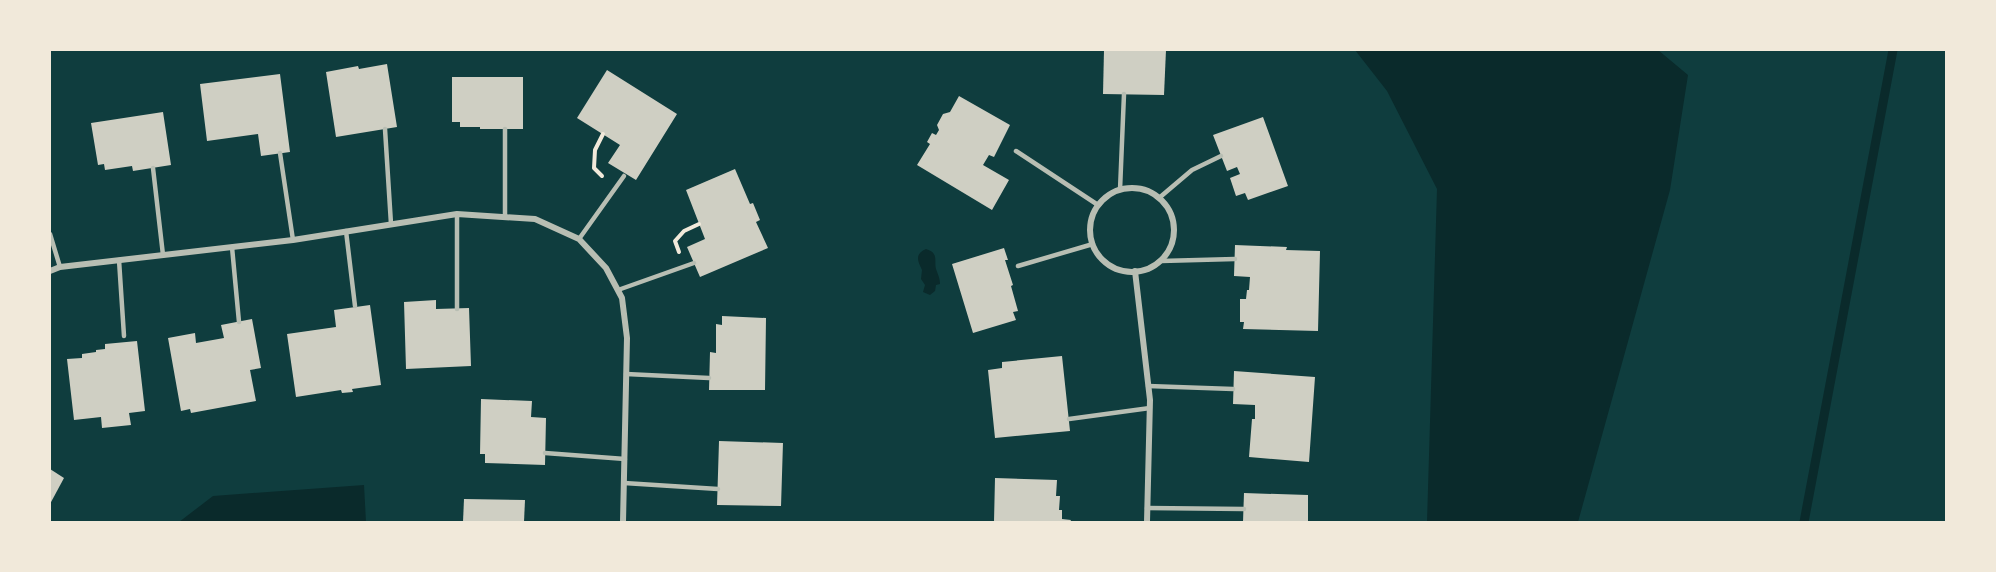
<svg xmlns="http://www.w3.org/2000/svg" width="1996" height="572" font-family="'Noto Sans',sans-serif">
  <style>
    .water { fill: #0a2a2b }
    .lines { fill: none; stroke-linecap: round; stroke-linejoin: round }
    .stream { stroke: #0a2a2b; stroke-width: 9 }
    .building { fill: #cfcfc3 }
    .path { stroke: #f1e9da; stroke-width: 4 }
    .service { stroke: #b8beb3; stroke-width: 4.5 }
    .minor { stroke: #b8beb3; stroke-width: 6 }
  </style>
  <rect width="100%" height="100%" fill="#0f3d3e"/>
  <g class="water">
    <path d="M1355 50H1658L1688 75 1670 190 1578 522H1427L1437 189 1387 91Z"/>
    <path d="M926 249C939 253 934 260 936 269 938 275 940 278 940 284L936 285 935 291 930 295 923 292 925 285 921 279 922 270C917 260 915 254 926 249Z"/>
    <path d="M364 485 366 522H179L213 496Z"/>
  </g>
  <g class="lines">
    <path class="stream" d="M1804 522 1893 50"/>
  </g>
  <g class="building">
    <path d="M1104 50H1166L1164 95 1103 94Z"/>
    <path d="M387 64 397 127 336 137 326 72 358 66 359 69Z"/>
    <path d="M607 70 677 114 636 180 608 163 620 145 577 118Z"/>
    <path d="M280 74 290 152 261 156 258 134 207 141 200 84Z"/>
    <path d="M452 77H523V129H480V127H460V122H452Z"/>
    <path d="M959 96 1010 125 994 157 989 155 983 165 1009 180 992 210 917 165 930 144 927 142 932 133 936 135 939 130 937 125 943 114 950 112Z"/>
    <path d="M163 112 171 165 133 171 132 166 105 170 104 164 98 165 91 123Z"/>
    <path d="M1263 117 1288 186 1248 200 1245 193 1236 196 1230 178 1240 174 1237 167 1227 171 1213 135Z"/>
    <path d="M735 169 750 204 753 203 760 220 756 222 768 248 700 277 687 247 705 239 686 190Z"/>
    <path d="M1235 245 1287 247 1286 250 1320 251 1318 331 1243 329 1244 322H1240V299H1246L1247 290H1249L1250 277 1234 276Z"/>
    <path d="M1004 248 1008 260H1005L1013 285 1011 286 1018 311 1013 312 1016 320 973 333 952 264Z"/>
    <path d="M436 300V309L469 308 471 366 406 369 404 302Z"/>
    <path d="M370 305 381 385 352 389 353 392 342 393 341 390 296 397 287 334 336 327 334 310Z"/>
    <path d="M722 316 766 318 765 390H709L710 352 716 353V324L722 325Z"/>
    <path d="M252 319 261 368 250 370 256 401 191 413 190 409 181 411 168 338 195 333 196 343 224 338 221 325Z"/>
    <path d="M137 341 145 411 129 413 131 425 102 428 101 417 74 420 67 359 82 358V354L96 352V350L105 349V344Z"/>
    <path d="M1062 356 1070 431 995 438 988 370 1002 368V362Z"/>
    <path d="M1234 371 1315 377 1309 462 1249 457 1252 419H1255V405L1233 404Z"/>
    <path d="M481 399 532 401 531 417 546 418 545 465 485 463V454H480Z"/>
    <path d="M719 441 783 443 781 506 717 505Z"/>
    <path d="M50 469 64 478 50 504Z"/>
    <path d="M995 478 1057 480 1056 496H1060L1059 510H1062V519L1071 520 1070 522H994Z"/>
    <path d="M1244 493 1308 495V522H1243Z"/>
    <path d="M464 499 525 500 524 522H463Z"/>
  </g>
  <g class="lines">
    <g class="path">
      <path d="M602 176 594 168 595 150 603 134"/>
      <path d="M679 252 675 241 684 231 699 224"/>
    </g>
    <g class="service">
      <path d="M385 129 391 224"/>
      <path d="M1016 151 1098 205"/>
      <path d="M280 153 293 240"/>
      <path d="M153 168 163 255"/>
      <path d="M1120 190 1124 94"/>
      <path d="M1159 198 1192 170 1221 156"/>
      <path d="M505 217V129"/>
      <path d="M346 231 355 306"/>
      <path d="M50 234 60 267"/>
      <path d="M579 239 624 176"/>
      <path d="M232 247 239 322"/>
      <path d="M119 260 124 336"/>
      <path d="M1161 261 1235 259"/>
      <path d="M1018 266 1093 244"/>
      <path d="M618 290 694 263"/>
      <path d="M457 309V214"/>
      <path d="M626 374 709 378"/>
      <path d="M1148 386 1233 389"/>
      <path d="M1069 419 1150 408"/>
      <path d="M545 453 625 459"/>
      <path d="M624 483 718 489"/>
      <path d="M1147 508 1244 509"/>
    </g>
    <g class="minor">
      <circle cx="1132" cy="230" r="42"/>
      <path d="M50 271 60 267 293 240 457 214 535 219 579 239 606 268 622 298 627 338 623 522"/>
      <path d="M1135 271 1150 400 1147 522"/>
    </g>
  </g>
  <rect width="1996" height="572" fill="none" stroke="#f1e9da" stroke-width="102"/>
</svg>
